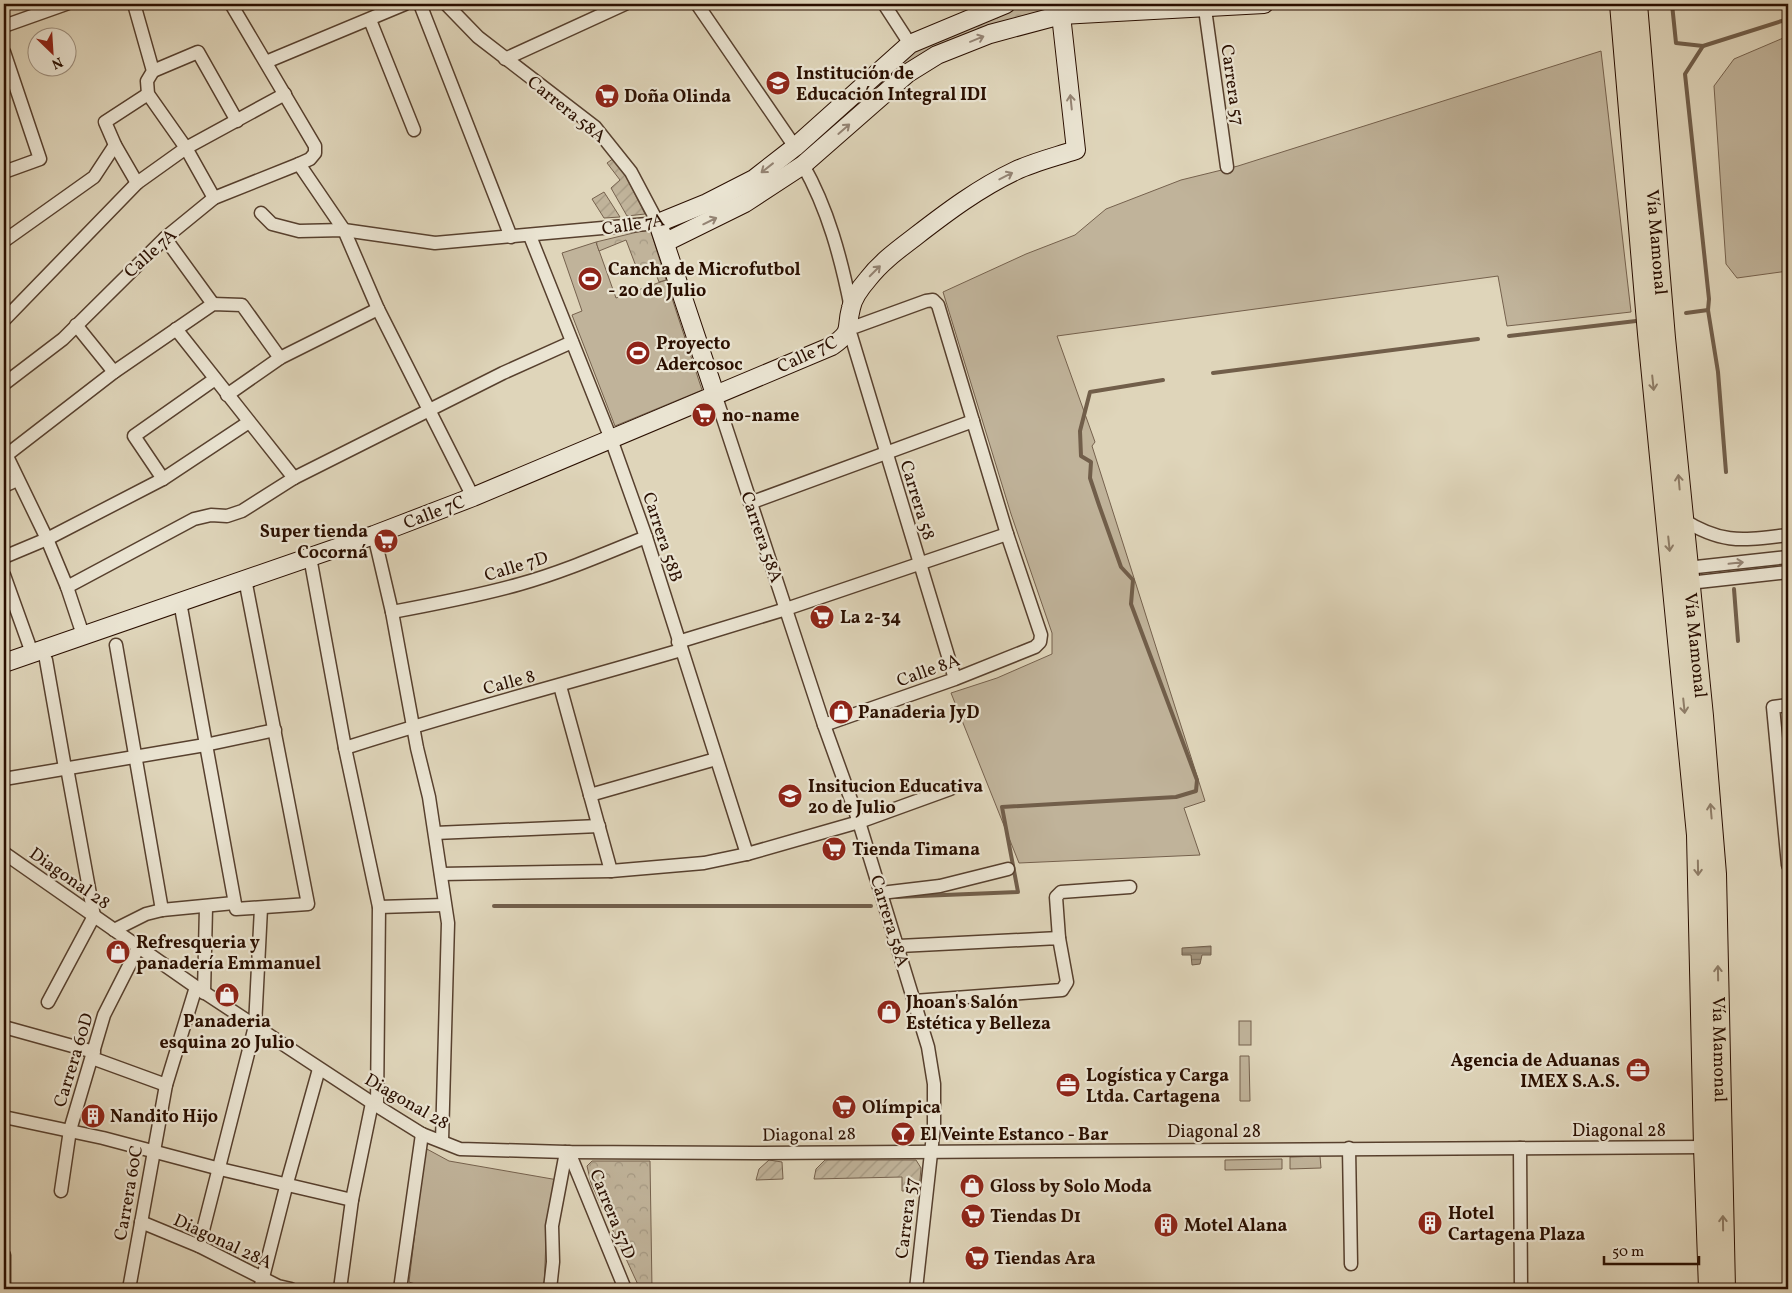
<svg xmlns="http://www.w3.org/2000/svg" width="1792" height="1293" font-family="Vollkorn,serif">
  <style>
    .grass { fill: #c0b39a; stroke: #75614d }
    .forest { fill: url(#forest-crowns); stroke: #75614d }
    .garden { fill: url(#garden-furrows); stroke: #75614d }
    .water { fill: url(#water-rules); stroke: #715e4a }
    .lines { fill: none; stroke-linecap: round; stroke-linejoin: round }
    .stream { stroke: #715e4a; stroke-width: 4 }
    .street-casing { stroke: #57402e; stroke-width: 15 }
    .secondary-casing { stroke: #2a0f00; stroke-width: 20 }
    .primary-casing { stroke: #2a0f00; stroke-width: 22 }
    .street { stroke: #eae4d2; stroke-width: 12 }
    .secondary { stroke: #eae4d2; stroke-width: 18 }
    .primary { stroke: #dfd5ba; stroke-width: 20 }
    .oneway { stroke: #948474 }
    .oneway2 { stroke: #8e7c66 }
    .labels { text-anchor: middle; stroke-width: 4.5; stroke-linejoin: round; paint-order: stroke }
    .poi-label { font-size: 18px; font-weight: bold; fill: #2a0f00; stroke: #eae4d2; text-anchor: start }
    .street-label { font-size: 18px; fill: #2a0f00; stroke: #eae4d2 }
  </style>
  <defs>
    <pattern id="forest-crowns" width="20" height="18" patternUnits="userSpaceOnUse" patternTransform="scale(1.25)"><rect width="20" height="18" fill="#c0b39a"/><path d="M2 6a3 3 0 1 1 6 0M12 15a3 3 0 1 1 6 0" fill="none" stroke="#a59983"/></pattern>
    <pattern id="garden-furrows" width="10" height="10" patternUnits="userSpaceOnUse" patternTransform="scale(1.25)"><rect width="10" height="10" fill="#c0b39a"/><path d="M-1 1l2-2M0 10L10 0M9 11l2-2" fill="none" stroke="#a59983"/></pattern>
    <pattern id="water-rules" width="6" height="5" patternUnits="userSpaceOnUse" patternTransform="scale(1.25)"><rect width="6" height="5" fill="#a1927b"/><path d="M0 2.5h6" fill="none" stroke="#837662"/></pattern>
  </defs>
  <rect width="100%" height="100%" fill="#dfd5ba"/>
  <filter id="stains"><feTurbulence type="fractalNoise" baseFrequency=".004" numOctaves="4"/><feColorMatrix values="0 0 0 0 .2 0 0 0 0 .09 0 0 0 0 .02 0 0 0 .5 -.17"/></filter>
  <radialGradient id="worn" r=".72"><stop offset=".6" stop-color="#630" stop-opacity="0"/><stop offset="1" stop-color="#630" stop-opacity=".3"/></radialGradient>
  <g class="grass">
    <path d="M1788 36V271L1737 278 1726 264 1714 86 1734 59Z"/>
    <path d="M1601 51 1631 312 1507 326 1498 276 1057 336 1095 442 1092 446 1205 801 1184 808 1200 855 1019 863 951 693 997 678 1052 654V633L1011 514 943 292 1026 254 1075 235 1106 209 1181 180 1238 166Z"/>
    <path d="M596 242 616 298 666 280 702 390 615 426 572 315 582 311 562 253Z"/>
    <rect x="1239" y="1021" width="12" height="24"/>
    <path d="M1240 1056H1249L1250 1101H1240Z"/>
    <path d="M425 1148 449 1161 558 1180 546 1240 544 1289H431L409 1282Z"/>
    <path d="M1320 1156 1321 1168 1290 1169V1157Z"/>
    <path d="M1282 1159V1169L1225 1170V1160Z"/>
  </g>
  <g class="forest">
    <path d="M1026 4H1133L921 59 797 164 675 234 672 229 729 199 916 49Z"/>
    <path d="M650 229 666 280 659 282 656 274 659 273 655 262 637 269 626 240 599 251 596 242Z"/>
    <path d="M592 1161H650L652 1289H640L591 1183 587 1166Z"/>
  </g>
  <g class="garden">
    <path d="M614 158 624 172 645 214 627 216 611 188 620 180 607 163Z"/>
    <path d="M604 192 620 217 604 218 592 199Z"/>
    <path d="M769 1160 782 1162 783 1179 756 1180 759 1169Z"/>
    <path d="M825 1160H916L921 1168 919 1191H902V1177L814 1179 816 1169Z"/>
  </g>
  <path class="water" d="M1211 946V955H1202L1200 964 1192 965 1191 955H1182V948Z"/>
  <g class="lines">
    <g class="stream">
      <path d="M1672 4 1676 43 1703 46 1788 19"/>
      <path d="M1703 46 1685 74 1709 299 1708 310 1718 372 1726 472"/>
      <path d="M1686 313 1708 310"/>
      <path d="M1509 336 1636 321"/>
      <path d="M1213 373 1478 339"/>
      <path d="M1734 589 1738 641"/>
      <path d="M896 897 1018 892 1002 807 1176 797 1196 791 1197 780 1131 604 1133 580 1121 567 1099 505 1090 478 1091 462 1081 456 1080 431 1090 392 1163 380"/>
      <path d="M494 906H871"/>
    </g>
    <defs>
      <g id="street">
        <path d="M134 4 153 71 147 81 148 94 186 148 214 198"/>
        <path d="M420 4 511 237"/>
        <path d="M697 4 795 147"/>
        <path d="M884 4 910 44"/>
        <path d="M1205 9 1227 167"/>
        <path d="M370 20 414 130"/>
        <path d="M4 26 66 4"/>
        <path d="M4 52 40 159 4 172"/>
        <path d="M505 59 625 4"/>
        <path d="M266 62 405 4"/>
        <path d="M153 71 198 52 237 121"/>
        <path d="M299 164 344 230 378 309 473 497"/>
        <path d="M803 165C828 209 841 258 851 308"/>
        <path d="M137 183 115 145 105 122 148 94"/>
        <path d="M261 213 272 224 299 231 344 230 435 243 658 223 631 172 595 127 478 37 446 4"/>
        <path d="M530 236 611 439 646 537 747 854"/>
        <path d="M165 238 213 304"/>
        <path d="M4 241 94 177 115 145"/>
        <path d="M4 320 137 183 186 148 285 94"/>
        <path d="M76 325 114 372"/>
        <path d="M176 329 294 478"/>
        <path d="M4 384 63 339 165 238 214 198 299 164 310 159 315 153V146L231 4"/>
        <path d="M715 394 824 725 859 822 928 1047 934 1084V1126L916 1289"/>
        <path d="M227 395 280 358 378 309"/>
        <path d="M4 450 47 539 67 587 83 635"/>
        <path d="M4 457 114 372 213 304 242 305 280 358"/>
        <path d="M163 479 134 436 215 379"/>
        <path d="M4 486 17 480"/>
        <path d="M750 503 973 421"/>
        <path d="M1682 519C1723 545 1743 540 1788 535"/>
        <path d="M374 535 392 612 417 748 429 797 448 923 442 1141"/>
        <path d="M4 557 47 539 163 479 249 422"/>
        <path d="M310 557 345 748 379 907 377 1106"/>
        <path d="M1687 568 1788 557"/>
        <path d="M4 575 32 653"/>
        <path d="M1689 583 1788 572"/>
        <path d="M67 587 194 519 211 515 227 516 242 511 294 478 503 373 572 342"/>
        <path d="M180 602 236 909 308 904 245 579"/>
        <path d="M392 612C435 604 478 596 520 584 563 572 604 554 646 537"/>
        <path d="M678 642 786 609 1007 534"/>
        <path d="M116 645 162 910"/>
        <path d="M46 660 65 768"/>
        <path d="M560 686 611 871"/>
        <path d="M1788 705 1773 707 1788 865"/>
        <path d="M824 725 955 679 1035 647 1040 642 1041 635 1007 534 938 305 933 300 926 301 849 329 955 679"/>
        <path d="M345 748C456 712 569 683 681 650"/>
        <path d="M4 779 205 745 275 730"/>
        <path d="M590 795 716 759"/>
        <path d="M435 833 599 826"/>
        <path d="M4 853 196 987 377 1106 422 1134 460 1149 566 1152 753 1153 1704 1147"/>
        <path d="M441 874 611 871 704 863 747 854 859 822 950 789"/>
        <path d="M881 893 940 886 1008 869"/>
        <path d="M379 907 444 905"/>
        <path d="M114 930 146 914 162 910 234 903"/>
        <path d="M1059 938 1056 897 1061 892 1130 887"/>
        <path d="M899 946 1059 938 1067 982 1062 990 914 1001"/>
        <path d="M204 993 206 907"/>
        <path d="M48 1002 94 916 67 768"/>
        <path d="M4 1027 94 1052"/>
        <path d="M92 1058 166 1085"/>
        <path d="M4 1117 103 1138 220 1169 352 1200"/>
        <path d="M1349 1148 1351 1264"/>
        <path d="M1520 1148 1521 1289"/>
        <path d="M569 1152 625 1289"/>
        <path d="M61 1191 70 1130 104 1015 139 946"/>
        <path d="M141 1222 199 1246 278 1286 291 1289"/>
        <path d="M199 1246 255 1026 261 908"/>
        <path d="M4 1255V1289"/>
        <path d="M129 1289 166 1085 196 987"/>
        <path d="M260 1289 287 1183 319 1069"/>
        <path d="M340 1289 352 1200 372 1103"/>
        <path d="M400 1289 422 1134"/>
        <path d="M550 1289 553 1262 552 1226 566 1152"/>
      </g>
      <g id="secondary">
        <path d="M666 242 745 203 803 165 908 73 937 55 990 34 1061 15 1264 4"/>
        <path d="M715 394 658 223 707 203 754 179 795 147 910 44 1006 4"/>
        <path d="M4 663 374 535 473 497 832 346C854 330 845 331 851 308 853 298 861 287 868 279 881 262 899 249 916 236 947 212 979 188 1015 171 1034 162 1055 157 1076 150L1061 15"/>
      </g>
      <g id="primary">
        <path d="M1620 4 1648 334 1697 835 1704 1147 1709 1289"/>
        <path id="s1" d="M1637 4 1665 338 1703 716 1716 874 1725 1289"/>
      </g>
    </defs>
    <use href="#street" class="street-casing"/>
    <use href="#secondary" class="secondary-casing"/>
    <use href="#primary" class="primary-casing"/>
    <use href="#street" class="street"/>
    <use href="#secondary" class="secondary"/>
    <use href="#primary" class="primary"/>
  </g>
  <defs><path id="oneway-shaft" d="M-6 0H5M1.5-3L5.5 0L1.5 3" fill="none" stroke-width="1.6" stroke-linecap="round" stroke-linejoin="round" transform="scale(1.25)"/></defs>
  <g class="oneway">
    <use href="#oneway-shaft" transform="translate(977 39) rotate(-22)"/>
    <use href="#oneway-shaft" transform="translate(1071 102) rotate(-96)"/>
    <use href="#oneway-shaft" transform="translate(844 129) rotate(-41)"/>
    <use href="#oneway-shaft" transform="translate(767 168) rotate(142)"/>
    <use href="#oneway-shaft" transform="translate(1006 176) rotate(-27)"/>
    <use href="#oneway-shaft" transform="translate(710 221) rotate(-26)"/>
    <use href="#oneway-shaft" transform="translate(875 271) rotate(-45)"/>
    <use href="#oneway-shaft" transform="translate(1736 563) rotate(-6)"/>
  </g>
  <g class="oneway2">
    <use href="#oneway-shaft" transform="translate(1653 383) rotate(84)"/>
    <use href="#oneway-shaft" transform="translate(1679 482) rotate(-95)"/>
    <use href="#oneway-shaft" transform="translate(1669 544) rotate(84)"/>
    <use href="#oneway-shaft" transform="translate(1684 706) rotate(84)"/>
    <use href="#oneway-shaft" transform="translate(1711 811) rotate(-95)"/>
    <use href="#oneway-shaft" transform="translate(1698 868) rotate(89)"/>
    <use href="#oneway-shaft" transform="translate(1718 973) rotate(-91)"/>
    <use href="#oneway-shaft" transform="translate(1723 1223) rotate(-91)"/>
  </g>
  <defs>
    <symbol id="school-disc" viewBox="-11 -11 22 22"><circle r="9.5" fill="#8f2418" stroke="#eae4d2"/><path d="M0-5L7-2L0 1L-7-2ZM-4 1L0 2.5L4 1V4Q0 6-4 4Z" fill="#fff"/></symbol>
    <symbol id="supermarket-disc" viewBox="-11 -11 22 22"><circle r="9.5" fill="#8f2418" stroke="#eae4d2"/><path d="M-6-5.5h2.5l.6 2H6L4.5 2H-2.5L-4.4-4H-6ZM-1.5 3.2a1.3 1.3 0 1 0 .1 0ZM3 3.2a1.3 1.3 0 1 0 .1 0Z" fill="#fff"/></symbol>
    <symbol id="stadium-disc" viewBox="-11 -11 22 22"><circle r="9.5" fill="#8f2418" stroke="#eae4d2"/><path d="M0-5a6.5 5 0 1 0 0 10a6.5 5 0 1 0 0-10ZM-3.5-1.8h7v3.6h-7Z" fill="#fff"/></symbol>
    <symbol id="shop-disc" viewBox="-11 -11 22 22"><circle r="9.5" fill="#8f2418" stroke="#eae4d2"/><path d="M-5-2.5h2.3a2.7 3.5 0 0 1 5.4 0H5L5.5 6h-11ZM-1.5-2.5h3a1.5 2.3 0 0 0-3 0Z" fill="#fff"/></symbol>
    <symbol id="office-disc" viewBox="-11 -11 22 22"><circle r="9.5" fill="#8f2418" stroke="#eae4d2"/><path d="M-6-3h4V-5.5h4V-3h4V5H-6ZM-1-4.5V-3h2v-1.5ZM-6 0V1H6V0Z" fill="#fff"/></symbol>
    <symbol id="building-disc" viewBox="-11 -11 22 22"><circle r="9.5" fill="#8f2418" stroke="#eae4d2"/><path d="M-4-6H4V6H1V3H-1V6H-4ZM-2.5-4.3h1.7v1.8h-1.7ZM.8-4.3h1.7v1.8H.8ZM-2.5-1h1.7V.8h-1.7ZM.8-1h1.7V.8H.8Z" fill="#fff"/></symbol>
    <symbol id="bar-disc" viewBox="-11 -11 22 22"><circle r="9.5" fill="#8f2418" stroke="#eae4d2"/><path d="M-6-5H6L.8 .8V4.5H3.5V6h-7V4.5H-.8V.8Z" fill="#fff"/></symbol>
  </defs>
  <g fill-rule="evenodd">
    <use href="#school-disc" x="764" y="69" width="28" height="28"/>
    <use href="#supermarket-disc" x="593" y="82" width="28" height="28"/>
    <use href="#stadium-disc" x="576" y="265" width="28" height="28"/>
    <use href="#stadium-disc" x="624" y="339" width="28" height="28"/>
    <use href="#supermarket-disc" x="690" y="401" width="28" height="28"/>
    <use href="#supermarket-disc" x="372" y="527" width="28" height="28"/>
    <use href="#supermarket-disc" x="808" y="603" width="28" height="28"/>
    <use href="#shop-disc" x="827" y="698" width="28" height="28"/>
    <use href="#school-disc" x="776" y="782" width="28" height="28"/>
    <use href="#supermarket-disc" x="820" y="835" width="28" height="28"/>
    <use href="#shop-disc" x="104" y="938" width="28" height="28"/>
    <use href="#shop-disc" x="213" y="981" width="28" height="28"/>
    <use href="#shop-disc" x="875" y="998" width="28" height="28"/>
    <use href="#office-disc" x="1624" y="1056" width="28" height="28"/>
    <use href="#office-disc" x="1054" y="1071" width="28" height="28"/>
    <use href="#supermarket-disc" x="830" y="1093" width="28" height="28"/>
    <use href="#building-disc" x="79" y="1102" width="28" height="28"/>
    <use href="#bar-disc" x="889" y="1120" width="28" height="28"/>
    <use href="#shop-disc" x="958" y="1172" width="28" height="28"/>
    <use href="#supermarket-disc" x="959" y="1202" width="28" height="28"/>
    <use href="#building-disc" x="1416" y="1209" width="28" height="28"/>
    <use href="#building-disc" x="1152" y="1211" width="28" height="28"/>
    <use href="#supermarket-disc" x="963" y="1244" width="28" height="28"/>
  </g>
  <g class="labels">
    <g class="poi-label">
      <text x="796" y="79">Institución de<tspan x="796" dy="21">Educación Integral IDI</tspan></text>
      <text x="624" y="102">Doña Olinda</text>
      <text x="608" y="275">Cancha de Microfutbol<tspan x="608" dy="21">- 20 de Julio</tspan></text>
      <text x="656" y="349">Proyecto<tspan x="656" dy="21">Adercosoc</tspan></text>
      <text x="722" y="421">no-name</text>
      <text x="368" y="537" text-anchor="end">Super tienda<tspan x="368" dy="21">Cocorná</tspan></text>
      <text x="840" y="623">La 2-34</text>
      <text x="858" y="718">Panaderia JyD</text>
      <text x="808" y="792">Insitucion Educativa<tspan x="808" dy="21">20 de Julio</tspan></text>
      <text x="852" y="855">Tienda Timana</text>
      <text x="136" y="948">Refresqueria y<tspan x="136" dy="21">panadería Emmanuel</tspan></text>
      <text x="906" y="1008">Jhoan's Salón<tspan x="906" dy="21">Estética y Belleza</tspan></text>
      <text x="227" y="1027" text-anchor="middle">Panaderia<tspan x="227" dy="21">esquina 20 Julio</tspan></text>
      <text x="1620" y="1066" text-anchor="end">Agencia de Aduanas<tspan x="1620" dy="21">IMEX S.A.S.</tspan></text>
      <text x="1086" y="1081">Logística y Carga<tspan x="1086" dy="21">Ltda. Cartagena</tspan></text>
      <text x="862" y="1113">Olímpica</text>
      <text x="110" y="1122">Nandito Hijo</text>
      <text x="920" y="1140">El Veinte Estanco - Bar</text>
      <text x="990" y="1192">Gloss by Solo Moda</text>
      <text x="1448" y="1219">Hotel<tspan x="1448" dy="21">Cartagena Plaza</tspan></text>
      <text x="990" y="1222">Tiendas D1</text>
      <text x="1184" y="1231">Motel Alana</text>
      <text x="994" y="1264">Tiendas Ara</text>
    </g>
    <g class="street-label">
      <text transform="translate(1233 85) rotate(82)" y="6">Carrera 57</text>
      <text transform="translate(567 109) rotate(39)" y="6">Carrera 58A</text>
      <text transform="translate(633 224) rotate(-9)" y="6">Calle 7A</text>
      <text dy="6" stroke="none"><textPath href="#s1" startOffset="239">Vía Mamonal</textPath></text>
      <text transform="translate(150 253) rotate(-42)" y="6">Calle 7A</text>
      <text transform="translate(807 354) rotate(-25)" y="6">Calle 7C</text>
      <text transform="translate(918 500) rotate(73)" y="6">Carrera 58</text>
      <text transform="translate(434 512) rotate(-21)" y="6">Calle 7C</text>
      <text transform="translate(663 537) rotate(72)" y="6">Carrera 58B</text>
      <text transform="translate(762 537) rotate(71)" y="6">Carrera 58A</text>
      <text transform="translate(516 566) rotate(-17)" y="6">Calle 7D</text>
      <text dy="6" stroke="none"><textPath href="#s1" startOffset="644">Vía Mamonal</textPath></text>
      <text transform="translate(928 670) rotate(-20)" y="6">Calle 8A</text>
      <text transform="translate(509 682) rotate(-15)" y="6">Calle 8</text>
      <text transform="translate(70 878) rotate(35)" y="6">Diagonal 28</text>
      <text transform="translate(890 921) rotate(73)" y="6">Carrera 58A</text>
      <text dy="6" stroke="none"><textPath href="#s1" startOffset="1049">Vía Mamonal</textPath></text>
      <text transform="translate(73 1060) rotate(-73)" y="6">Carrera 60D</text>
      <text transform="translate(407 1101) rotate(30)" y="6">Diagonal 28</text>
      <text x="1619" y="1136">Diagonal 28</text>
      <text x="1214" y="1137">Diagonal 28</text>
      <text transform="translate(809 1134) rotate(-1)" y="6">Diagonal 28</text>
      <text transform="translate(128 1193) rotate(-80)" y="6">Carrera 60C</text>
      <text transform="translate(613 1214) rotate(68)" y="6">Carrera 57D</text>
      <text transform="translate(906 1218) rotate(-83)" y="6">Carrera 57</text>
      <text transform="translate(223 1241) rotate(25)" y="6">Diagonal 28A</text>
    </g>
  </g>
  <rect width="1792" height="1293" fill="none" stroke="#dfd5ba" stroke-width="20"/>
  <rect x="5" y="5" width="1782" height="1283" fill="none" stroke="#2a0f00" stroke-width="2.5"/>
  <rect x="10" y="10" width="1772" height="1273" fill="none" stroke="#2a0f00"/>
  <g transform="translate(52 52) rotate(155)"><circle r="24" fill="#eae4d2" stroke="#9d8f7e"/>
  <path d="M0-4L9 19L0 12L-9 19Z" fill="#8f2418"/>
  <text y="-8" font-size="14" font-weight="bold" text-anchor="middle" fill="#2a0f00">N</text>
  </g>
  <path d="M1604 1256v8h95v-8" fill="none" stroke="#2a0f00" stroke-width="2.5"/>
  <text x="1612" y="1256" font-size="15" fill="#2a0f00" stroke="#eae4d2" stroke-width="4" paint-order="stroke">50 m</text>
  <rect width="100%" height="100%" filter="url(#stains)"/>
  <rect width="100%" height="100%" fill="url(#worn)"/>
</svg>
